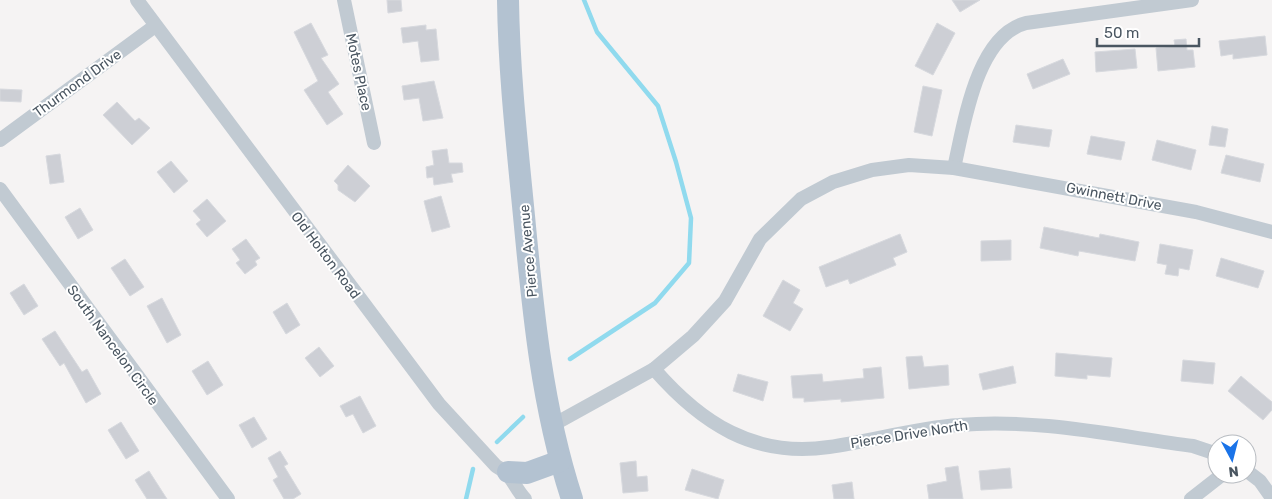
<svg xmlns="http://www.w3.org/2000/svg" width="1272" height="499" font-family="Rubik,sans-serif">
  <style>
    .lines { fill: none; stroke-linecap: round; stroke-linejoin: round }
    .stream { stroke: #90daee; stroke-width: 4.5 }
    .building { fill: #cdcfd5; stroke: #d7d9de }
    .minor { stroke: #c1cad2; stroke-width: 14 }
    .primary { stroke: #b3c2d1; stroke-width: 22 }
    .labels { text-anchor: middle; stroke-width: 4; stroke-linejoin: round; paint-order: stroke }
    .street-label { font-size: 14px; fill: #4a5661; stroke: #fff }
  </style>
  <rect width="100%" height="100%" fill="#f5f3f3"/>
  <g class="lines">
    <g class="stream">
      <path d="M570 359 655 303 689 263 691 218 676 162 658 106 597 32 584 0"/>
      <path d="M497 442 523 417"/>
      <path d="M466 499 473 469"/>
    </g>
  </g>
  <g class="building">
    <path d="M387 0H401L402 11 388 13Z"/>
    <path d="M952 0H980L960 12Z"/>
    <path d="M311 23 328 55 321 58 339 84 328 92 343 114 327 125 304 90 318 81 294 32Z"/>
    <path d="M937 23 955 33 933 75 915 66Z"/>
    <path d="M426 25V30L436 29 439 60 421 62 418 41 403 43 401 28Z"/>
    <path d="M1265 36 1267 55 1233 59V54L1221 56 1219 41Z"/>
    <path d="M1186 39 1187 50H1193L1195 67 1158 71 1156 48 1175 46 1174 40Z"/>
    <path d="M1135 49 1137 68 1096 72 1095 52Z"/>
    <path d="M1063 59 1070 74 1033 89 1027 74Z"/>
    <path d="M434 81 443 118 423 121 419 98 404 100 402 86Z"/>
    <path d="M923 86 942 90 932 136 914 132Z"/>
    <path d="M0 89 22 90 21 102 0 101Z"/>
    <path d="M117 102 135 121 139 118 150 128 132 145 103 115Z"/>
    <path d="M1016 125 1052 130 1049 147 1013 142Z"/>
    <path d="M1212 126 1228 129 1225 147 1209 145Z"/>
    <path d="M1091 136 1125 142 1121 160 1087 154Z"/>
    <path d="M1157 140 1196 150 1191 170 1152 160Z"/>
    <path d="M447 149 449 163H462L463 172 451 174 453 182 434 185 433 177 427 178 426 167 434 165 432 151Z"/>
    <path d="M60 154 64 182 50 184 46 156Z"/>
    <path d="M1226 155 1264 164 1260 182 1221 173Z"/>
    <path d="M171 161 188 181 174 193 157 172Z"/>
    <path d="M348 165 370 186 355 202 338 190V185L334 181Z"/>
    <path d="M441 196 450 227 432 232 424 201Z"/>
    <path d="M207 199 226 221 207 237 196 224 201 220 193 211Z"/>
    <path d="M80 208 93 230 78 239 65 217Z"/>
    <path d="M1044 227 1099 238 1100 234 1139 242 1135 261 1079 251 1078 256 1040 248Z"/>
    <path d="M900 234 907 252 893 258 896 265 850 284 848 279 826 287 819 267Z"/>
    <path d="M246 239 260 258 255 261 257 265 245 274 236 263 240 260 232 249Z"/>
    <path d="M1011 240V260L981 261V241Z"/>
    <path d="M1160 244 1193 250 1189 270 1179 268 1178 276 1165 274 1167 265 1157 263Z"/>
    <path d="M1221 258 1264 271 1258 288 1216 276Z"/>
    <path d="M125 259 144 287 130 296 111 268Z"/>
    <path d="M783 280 800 290 793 303 803 309 790 331 763 316Z"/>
    <path d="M24 284 38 306 24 315 10 293Z"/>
    <path d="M162 298 181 335 167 343 147 306Z"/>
    <path d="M287 303 300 325 286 334 273 312Z"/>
    <path d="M55 331 82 372 87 369 101 394 86 403 64 363 60 366 42 339Z"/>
    <path d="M319 347 334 366 320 377 305 358Z"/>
    <path d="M1056 353 1112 358 1110 377 1087 375V379L1055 376Z"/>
    <path d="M922 356 924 367 948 365 949 385 909 389 906 357Z"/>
    <path d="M1183 360 1215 363 1213 384 1181 381Z"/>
    <path d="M208 361 223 385 207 395 192 371Z"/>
    <path d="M1013 366 1016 383 983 390 979 374Z"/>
    <path d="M881 367 884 398 841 402V399L804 402V398H793L791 376 822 374 823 382 864 378 863 369Z"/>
    <path d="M738 374 768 382 763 401 733 391Z"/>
    <path d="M1241 376 1272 402V410L1263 420 1228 391Z"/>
    <path d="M360 396 376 426 363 433 353 414 346 417 340 406Z"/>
    <path d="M254 417 267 439 252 448 239 425Z"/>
    <path d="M121 422 139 451 126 459 108 430Z"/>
    <path d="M280 451 288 464 284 466 301 494 293 499H284L273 480 278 477 268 458Z"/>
    <path d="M636 461 637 477 647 476 648 491 623 493 620 463Z"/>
    <path d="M958 466 963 499H929L927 485 947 481 945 468Z"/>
    <path d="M1010 468 1012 488 981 490 979 471Z"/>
    <path d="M692 469 724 480 718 499 685 490Z"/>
    <path d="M149 471 167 499H147L135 480Z"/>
    <path d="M852 482 854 499H834L832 485Z"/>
  </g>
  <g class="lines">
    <g class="minor">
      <path d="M137 0 439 404 496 466C513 475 513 486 525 499"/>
      <path d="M344 0 374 143"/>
      <path d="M0 140 155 26"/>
      <path d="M954 168C964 125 976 36 1026 23L1192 0"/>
      <path d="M0 189 228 499"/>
      <path d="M654 369C701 423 754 458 829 447 872 441 915 428 959 425 1036 418 1116 436 1193 446L1217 454"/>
      <path d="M551 426 654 369 693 336 725 301 760 239 801 199 833 182 872 170 909 165 954 168 1196 212 1272 232"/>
      <path d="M1247 471 1260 481 1272 498"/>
      <path d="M1191 499 1223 474"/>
    </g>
    <g class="primary">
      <path d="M508 0C509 72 517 144 524 216 533 312 542 407 572 499"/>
      <path d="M508 472 527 473 560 461"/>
    </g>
  </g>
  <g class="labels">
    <g class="street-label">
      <text transform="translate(359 72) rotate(78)" y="5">Motes Place</text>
      <text transform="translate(77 83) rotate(-36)" y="5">Thurmond Drive</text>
      <text transform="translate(1114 196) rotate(11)" y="5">Gwinnett Drive</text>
      <text transform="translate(528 251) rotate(-95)" y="5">Pierce Avenue</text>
      <text transform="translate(326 255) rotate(53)" y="5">Old Holton Road</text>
      <text transform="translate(113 345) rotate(54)" y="5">South Nancelon Circle</text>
      <text transform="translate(909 434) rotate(-9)" y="5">Pierce Drive North</text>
    </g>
  </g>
  <g transform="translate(1232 459) rotate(173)"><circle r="24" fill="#ffffff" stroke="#b7bbc0"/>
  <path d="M0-4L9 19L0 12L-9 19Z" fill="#1a73e8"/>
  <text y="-8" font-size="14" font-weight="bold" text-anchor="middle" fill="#4a5661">N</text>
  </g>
  <path d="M1097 38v8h102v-8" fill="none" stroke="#4a5661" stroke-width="2.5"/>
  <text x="1104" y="38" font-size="15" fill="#4a5661" stroke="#ffffff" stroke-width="4" paint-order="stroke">50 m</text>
</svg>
